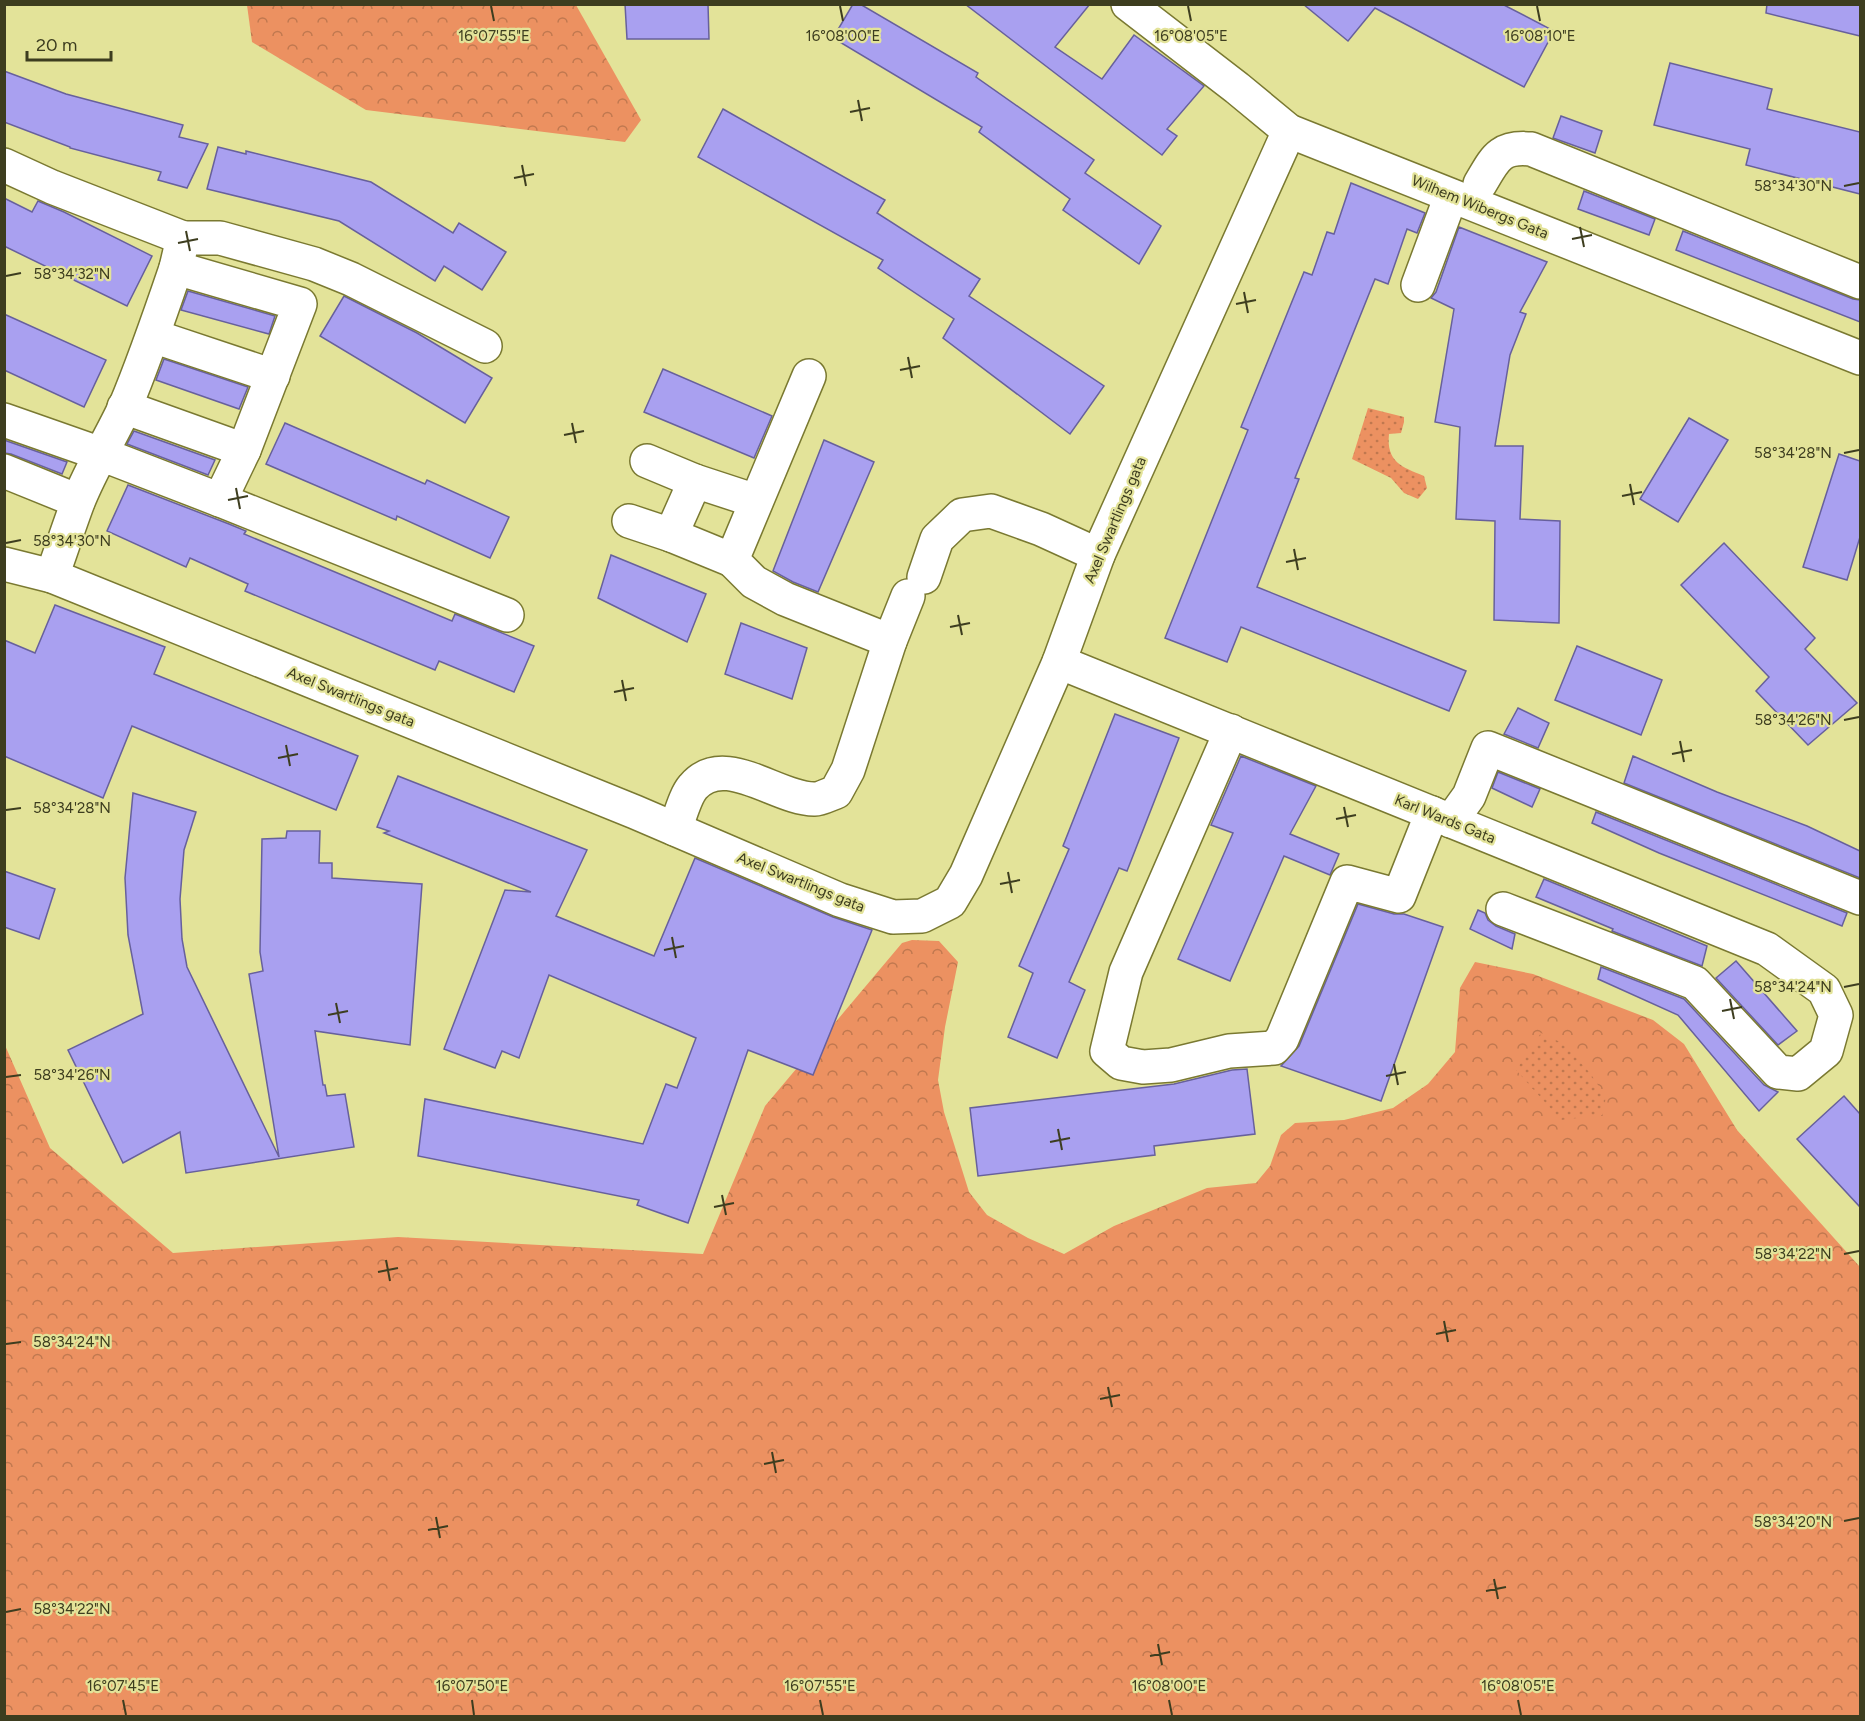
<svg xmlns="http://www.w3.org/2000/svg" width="1865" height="1721" font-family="Figtree,sans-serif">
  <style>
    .forest { fill: url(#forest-crowns) }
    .park { fill: url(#park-dots) }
    .building { fill: #a9a0f0; stroke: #67609c; stroke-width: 1.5 }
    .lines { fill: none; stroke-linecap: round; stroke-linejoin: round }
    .minor-casing { stroke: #7a7931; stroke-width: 36 }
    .minor { stroke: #fff; stroke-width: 33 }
    .ticks { fill: none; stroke: #3d3d1f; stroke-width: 2 }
    .labels { text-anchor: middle; stroke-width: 4.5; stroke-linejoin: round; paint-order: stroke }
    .street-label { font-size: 15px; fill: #3d3d1f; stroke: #e3e399 }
    .ticks-label { font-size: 15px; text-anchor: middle; fill: #3d3d1f; stroke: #e3e399; stroke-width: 4.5; stroke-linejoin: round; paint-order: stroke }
  </style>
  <defs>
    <pattern id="forest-crowns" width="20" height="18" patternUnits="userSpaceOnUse" patternTransform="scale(1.5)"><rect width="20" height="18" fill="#ec9161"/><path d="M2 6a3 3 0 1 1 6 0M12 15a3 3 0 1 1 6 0" fill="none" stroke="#c0784f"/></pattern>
    <pattern id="park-dots" width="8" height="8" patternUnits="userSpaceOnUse" patternTransform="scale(1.5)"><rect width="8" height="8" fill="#ec9161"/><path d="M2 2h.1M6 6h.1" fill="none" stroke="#c0784f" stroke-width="1.8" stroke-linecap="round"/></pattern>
  </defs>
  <rect width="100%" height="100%" fill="#e3e399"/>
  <g class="forest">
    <path d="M247 5H576L641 120 625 142 366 110 252 42Z"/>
    <path d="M912 940 939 941 958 962 945 1027 938 1080 944 1112 969 1192 987 1215 1028 1238 1064 1254 1114 1226 1207 1188 1256 1183 1270 1166 1281 1135 1295 1123 1344 1120 1393 1108 1428 1084 1455 1052 1460 988 1475 962 1533 974 1653 1020 1684 1044 1737 1130 1860 1267V1716H5L4 1043 50 1148 173 1253 398 1237 703 1254 765 1106 902 943Z"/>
  </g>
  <g class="park">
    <path d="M1368 408 1404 417V422L1401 433 1389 434C1386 462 1402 467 1424 476L1427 488 1418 499 1404 493 1391 478 1352 459Z"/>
    <path d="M1541 1033 1560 1042 1569 1050 1590 1073 1606 1097 1602 1115 1561 1120 1516 1070Z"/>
  </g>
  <g class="building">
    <path d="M625 4H708L709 39H627Z"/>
    <path d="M853 4H860L978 73 976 77 1094 160 1085 173 1161 226 1139 264 1063 210 1070 199 979 132 982 127 833 38Z"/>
    <path d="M965 4H1090L1055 47 1102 79 1134 35 1204 86 1167 129 1177 136 1162 155Z"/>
    <path d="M1303 4H1502L1554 31 1524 87 1375 8 1348 41Z"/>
    <path d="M1767 4H1860V36L1766 13Z"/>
    <path d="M1670 63 1772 89 1767 109 1860 132V194L1746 165 1750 149 1654 125Z"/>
    <path d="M4 71 66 94 183 125 179 137 208 144 187 188 158 180 161 172 70 148V147L4 122Z"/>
    <path d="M723 109 885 200 877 213 980 279 969 296 1104 386 1070 434 943 338 954 319 878 268 883 260 698 157Z"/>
    <path d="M1561 116 1602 131 1595 153 1553 138Z"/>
    <path d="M218 147 246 154V151L371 182 453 233 459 223 506 252 482 290 444 266 435 281 339 221 207 189Z"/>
    <path d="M1351 183 1425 213 1417 233 1407 229 1388 284 1375 279 1295 478 1299 479 1257 587 1466 671 1449 711 1241 627 1227 662 1165 638 1248 430 1241 427 1304 272 1312 275 1327 232 1334 234Z"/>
    <path d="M1584 191 1655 219 1649 235 1578 209Z"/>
    <path d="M4 198 32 212 38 201 64 212 152 256 127 306 4 246Z"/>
    <path d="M1459 227 1547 262 1520 312 1526 314 1510 355 1495 446H1523L1520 519 1560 521 1559 623 1494 620 1495 521 1456 519 1460 427 1435 422 1454 309 1431 298 1436 292Z"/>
    <path d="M1683 231 1853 299 1860 300V322L1676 250Z"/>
    <path d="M188 291 275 316 269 334 181 310Z"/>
    <path d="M344 296 417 333 492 378 465 423 320 336Z"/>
    <path d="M4 314 106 360 84 407 4 370Z"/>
    <path d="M164 359 248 387 239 409 156 380Z"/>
    <path d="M663 369 772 416 754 458 644 412Z"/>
    <path d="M1689 418 1728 440 1678 522 1640 499Z"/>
    <path d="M285 423 425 484 427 480 509 517 490 558 397 516 396 520 266 464Z"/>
    <path d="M134 431 215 460 208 475 127 444Z"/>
    <path d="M4 440 67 462 62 474 11 454 4 453Z"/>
    <path d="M824 440 874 462 818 592 793 582 773 571Z"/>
    <path d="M1839 454 1860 461V537L1847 580 1803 567Z"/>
    <path d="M128 485 229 524 246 531 244 534 452 621 455 614 534 646 514 692 439 661 435 670 245 591 248 584 190 558 186 567 107 531Z"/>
    <path d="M1724 543 1815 638 1805 649 1857 703 1808 745 1756 691 1769 677 1681 585Z"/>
    <path d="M611 555 706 594 687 642 598 598Z"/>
    <path d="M55 605 165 647 154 674 358 756 336 810 132 726 103 798 4 756V640L35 653Z"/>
    <path d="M741 623 807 648 792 699 725 674Z"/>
    <path d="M1577 646 1662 680 1641 735 1555 700Z"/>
    <path d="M1518 708 1549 723 1538 748 1504 734Z"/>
    <path d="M1115 714 1179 738 1127 871 1119 868 1069 982 1085 990 1057 1058 1008 1037 1033 973 1019 966 1069 849 1063 846Z"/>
    <path d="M1241 756 1316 786 1290 834 1339 854 1330 875 1284 856 1230 981 1178 959 1233 833 1211 825Z"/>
    <path d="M1633 756 1717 792 1807 826 1860 851V878L1624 783Z"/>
    <path d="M1498 772 1540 789 1532 807 1492 788Z"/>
    <path d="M398 776 587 850 556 916 654 956 695 858 833 917 872 930 813 1075 748 1050 688 1223 637 1205 639 1200 418 1156 425 1099 643 1144 666 1084 677 1088 696 1038 549 975 519 1058 502 1051 495 1068 444 1049 505 890 531 892 384 833 389 831 377 827Z"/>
    <path d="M133 793 196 812 184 850 180 899 182 939 187 967 279 1157 249 974 263 971 260 952 262 839 286 838 287 831H320L319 863H332V878L422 884 410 1045 315 1031 323 1085H325L327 1096 345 1094 354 1147 186 1173 180 1132 123 1163 68 1050 143 1014 128 935 125 878Z"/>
    <path d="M1596 812 1847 913 1842 926 1659 853 1592 823Z"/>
    <path d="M4 871 55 889 39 939 4 927Z"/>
    <path d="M1544 879 1707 946 1702 966 1612 931 1613 929 1536 897Z"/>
    <path d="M1358 904 1394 914H1404L1443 927 1381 1101 1281 1066 1299 1046Z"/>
    <path d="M1478 910 1485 913 1488 920 1496 926 1515 934 1512 949 1470 929Z"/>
    <path d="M1736 961 1797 1031 1778 1045 1716 978Z"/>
    <path d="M1601 967 1684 999 1764 1085 1778 1092 1759 1111 1678 1015 1598 979Z"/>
    <path d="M1247 1069 1255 1134 1154 1146 1155 1155 978 1176 970 1108 1174 1084 1232 1070Z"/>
    <path d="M1844 1096 1860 1114V1207L1797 1139Z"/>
  </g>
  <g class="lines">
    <defs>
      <g id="minor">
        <path d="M1128 4 1237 88 1289 131 1860 358"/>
        <path d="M4 165 52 187 183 238"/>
        <path d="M1480 184C1495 159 1499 146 1531 149L1860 282"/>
        <path d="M176 268 183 238H220L314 264 351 279 485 346"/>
        <path d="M1418 285 1451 196"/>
        <path d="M153 336 273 376"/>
        <path d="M809 376 732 560 754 582 785 599 890 641"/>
        <path d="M124 407 244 450"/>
        <path d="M4 420 101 454 220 500 244 450 300 304 176 268C160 315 144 362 125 407 110 439 91 469 78 502 69 526 61 551 52 576"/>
        <path d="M647 461 695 481 671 535 732 560"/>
        <path d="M4 471 78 501"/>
        <path d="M695 481 756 501"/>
        <path d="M220 500 507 615"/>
        <path d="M629 521 671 535"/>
        <path d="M4 564 52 576 635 812 840 900 893 917 922 916 950 902 966 875 1059 662 1098 555 1289 131"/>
        <path d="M924 577 937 539 962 515 991 511 1041 529 1098 555"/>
        <path d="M1059 662 1767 949 1824 990 1836 1015 1826 1051 1798 1074 1778 1072 1695 983 1503 909"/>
        <path d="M1231 731 1126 972 1107 1051 1121 1063 1143 1067 1171 1065 1229 1051 1274 1048 1282 1039 1347 882 1399 896 1432 813"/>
        <path d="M1451 821 1469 796 1488 748 1860 898"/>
        <path d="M675 829C680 817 685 796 693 787 724 750 778 800 815 799 821 799 830 794 836 792L848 770 890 641 908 596"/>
      </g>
    </defs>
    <use href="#minor" class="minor-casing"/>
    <use href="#minor" class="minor"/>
  </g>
  <path class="ticks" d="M491 6 494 21M840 6 843 21M1188 6 1191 21M1537 6 1540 21M858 100 862 121M850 112 870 108M522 165 526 186M514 178 534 174M1844 186 1859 183M1580 227 1584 247M186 231 190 251M1572 239 1592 235M178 243 198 239M6 276 21 273M1244 292 1248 313M1236 304 1256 300M908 357 912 378M900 370 920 366M572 423 576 443M564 435 584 431M1844 453 1859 450M1630 484 1634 505M236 488 240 509M1622 496 1642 492M228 500 248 496M6 543 21 540M1294 549 1298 570M1286 562 1306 558M958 615 962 635M950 627 970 623M622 680 626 701M614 692 634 688M1844 720 1859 717M1680 741 1684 762M286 745 290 766M1672 754 1692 750M278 758 298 754M1344 807 1348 827M6 810 21 808M1336 819 1356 815M1008 872 1012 893M1000 884 1020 880M672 937 676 958M664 950 684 946M1844 987 1859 984M1730 999 1734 1019M336 1003 340 1023M1722 1011 1742 1007M328 1015 348 1011M1394 1064 1398 1085M1386 1076 1406 1072M6 1077 21 1075M1058 1129 1062 1150M1050 1142 1070 1138M722 1195 726 1215M714 1207 734 1203M1844 1254 1859 1251M386 1260 390 1281M378 1272 398 1268M1444 1321 1448 1342M1436 1334 1456 1330M6 1344 21 1342M1108 1387 1112 1407M1100 1399 1120 1395M772 1452 776 1473M764 1464 784 1460M436 1517 440 1538M1844 1521 1859 1518M428 1530 448 1526M1494 1579 1498 1599M1486 1591 1506 1587M6 1612 21 1609M1158 1644 1162 1665M1150 1656 1170 1652M123 1700 126 1715M472 1700 474 1715M820 1700 823 1715M1169 1700 1172 1715M1518 1700 1521 1715"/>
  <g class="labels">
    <g class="street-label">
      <text transform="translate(1480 207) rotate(22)" y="5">Wilhem Wibergs Gata</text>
      <text transform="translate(1115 520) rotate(-67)" y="5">Axel Swartlings gata</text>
      <text transform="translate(351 697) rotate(22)" y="5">Axel Swartlings gata</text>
      <text transform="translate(1445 819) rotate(22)" y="5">Karl Wards Gata</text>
      <text transform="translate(801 882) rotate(22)" y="5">Axel Swartlings gata</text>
    </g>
  </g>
  <g class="ticks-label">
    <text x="494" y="41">16°07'55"E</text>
    <text x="843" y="41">16°08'00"E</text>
    <text x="1191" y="41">16°08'05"E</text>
    <text x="1540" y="41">16°08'10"E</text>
    <text x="1793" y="191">58°34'30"N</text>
    <text x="72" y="279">58°34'32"N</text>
    <text x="1793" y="458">58°34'28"N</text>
    <text x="72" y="546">58°34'30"N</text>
    <text x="1793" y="725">58°34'26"N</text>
    <text x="72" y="813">58°34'28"N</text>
    <text x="1793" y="992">58°34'24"N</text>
    <text x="72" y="1080">58°34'26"N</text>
    <text x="1793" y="1259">58°34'22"N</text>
    <text x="72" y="1347">58°34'24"N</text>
    <text x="1793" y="1527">58°34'20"N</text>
    <text x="72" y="1614">58°34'22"N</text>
    <text x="123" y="1691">16°07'45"E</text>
    <text x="472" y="1691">16°07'50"E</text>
    <text x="820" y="1691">16°07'55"E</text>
    <text x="1169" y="1691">16°08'00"E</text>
    <text x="1518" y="1691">16°08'05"E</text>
  </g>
  <rect width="1865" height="1721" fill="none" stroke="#3d3d1f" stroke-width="12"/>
  <path d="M27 51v9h84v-9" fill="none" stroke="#3d3d1f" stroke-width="3"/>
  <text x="36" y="51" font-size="18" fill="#3d3d1f" stroke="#e3e399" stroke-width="4.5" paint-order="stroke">20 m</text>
</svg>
